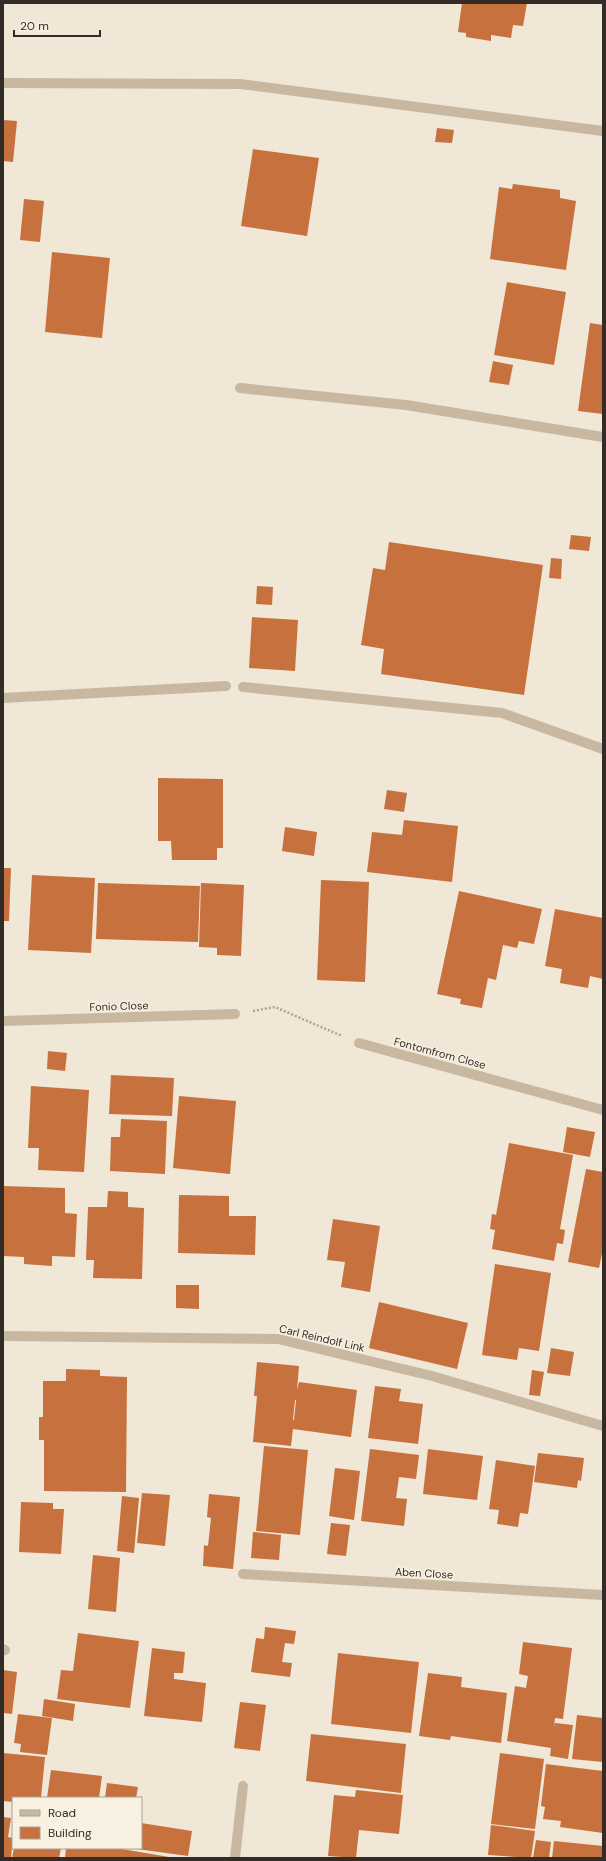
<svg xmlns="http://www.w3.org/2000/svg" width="606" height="1861" font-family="'DM Sans',sans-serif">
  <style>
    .building { fill: #c6713e; fill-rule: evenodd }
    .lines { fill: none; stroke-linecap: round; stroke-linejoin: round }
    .path { stroke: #b3a28d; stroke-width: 2.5; stroke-dasharray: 2 2; stroke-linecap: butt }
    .minor { stroke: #c8b8a2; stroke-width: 10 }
    .labels { text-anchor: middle; stroke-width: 3; stroke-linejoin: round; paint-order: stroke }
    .street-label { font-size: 11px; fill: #332b25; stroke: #f8f1e2 }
  </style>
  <rect width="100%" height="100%" fill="#f0e7d6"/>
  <g class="building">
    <path d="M462 3H527L523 26 513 25 511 38 491 35V41L466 37V33L458 32Z"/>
    <path d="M3 120 17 121 13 162 3 161Z"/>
    <path d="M437 128 454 130 452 143 435 142Z"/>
    <path d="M253 149 319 158 307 236 241 226Z"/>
    <path d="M513 184 560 190V198L576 201 566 270 490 259 499 187 512 189Z"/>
    <path d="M24 199 44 201 40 242 20 240Z"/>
    <path d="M52 252 110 258 102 338 45 332Z"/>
    <path d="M507 282 566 292 554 365 494 355Z"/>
    <path d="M590 323 603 325V414L578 411Z"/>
    <path d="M493 361 513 365 509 385 489 382Z"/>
    <path d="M571 535 591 537 589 551 569 549Z"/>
    <path d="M389 542 543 565 524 695 381 674 384 649 361 645 373 568 385 570Z"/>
    <path d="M551 558 562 559 561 579 549 578Z"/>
    <path d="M257 586 273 587 272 605 256 604Z"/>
    <path d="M252 617 298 620 295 671 249 668Z"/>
    <path d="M158 778 223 779V848H217V860H172L171 841H158Z"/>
    <path d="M387 790 407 793 404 812 384 809Z"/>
    <path d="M404 820 458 826 452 882 367 872 372 832 402 835Z"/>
    <path d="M285 827 317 832 314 856 282 851Z"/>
    <path d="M3 868H11L9 921H3Z"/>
    <path d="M32 875 95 878 91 953 28 950Z"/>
    <path d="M321 880 369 882 365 982 317 980Z"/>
    <path d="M98 883 200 886 198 942 96 939Z"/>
    <path d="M201 883 244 885 241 956 217 955V948L199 947Z"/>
    <path d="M459 891 542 909 534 944 519 941 517 948 503 945 496 980 488 978 482 1008 460 1004 461 999 437 994Z"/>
    <path d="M555 909 603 918V979L590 976 588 988 560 983 562 969 545 966Z"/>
    <path d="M48 1051 67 1053 65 1071 47 1069Z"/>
    <path d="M111 1075 174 1078 172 1116 109 1114Z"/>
    <path d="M31 1086 89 1090 84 1172 38 1170 39 1148H28Z"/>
    <path d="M179 1096 236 1101 230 1174 173 1168Z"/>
    <path d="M121 1119 167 1121 165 1174 110 1171 111 1137H120Z"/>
    <path d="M567 1127 595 1132 590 1157 563 1152Z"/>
    <path d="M509 1143 573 1155 560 1229 565 1230 563 1244 557 1243 554 1261 492 1249 495 1230 490 1229 492 1214 496 1215Z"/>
    <path d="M586 1169 603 1172V1249L599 1268 568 1262Z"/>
    <path d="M3 1186 65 1188V1213L77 1214 75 1257 52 1256V1266L24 1264V1257L3 1256Z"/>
    <path d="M108 1191 128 1192V1207L144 1208 142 1279 93 1278 94 1260H86L88 1207H107Z"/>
    <path d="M179 1195 229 1196V1216H256L255 1255 178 1253Z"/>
    <path d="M333 1219 380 1226 370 1292 341 1287 345 1262 327 1260Z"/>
    <path d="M495 1264 551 1273 539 1351 519 1348 517 1360 482 1355Z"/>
    <path d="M176 1285H199V1309L176 1308Z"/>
    <path d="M379 1302 468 1323 457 1369 369 1348Z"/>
    <path d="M551 1348 574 1352 570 1376 547 1373Z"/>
    <path d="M257 1362 299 1366 297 1390 299 1382 357 1390 351 1437 293 1429 291 1446 253 1442 257 1396H254ZM295 1400H296L294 1420H293Z"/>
    <path d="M66 1369 100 1370V1376L127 1377 126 1492 44 1491V1440H39V1417H43V1381H66Z"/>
    <path d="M532 1370 544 1372 540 1396 529 1395Z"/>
    <path d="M375 1386 401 1389 399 1401 423 1404 418 1444 368 1438Z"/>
    <path d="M264 1446 308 1450 300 1535 256 1531Z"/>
    <path d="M370 1449 419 1455 416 1479 399 1477 396 1498 407 1499 404 1526 361 1521Z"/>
    <path d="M428 1449 483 1456 477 1500 423 1494Z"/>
    <path d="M538 1453 584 1458 581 1481 578 1480 577 1488 534 1482Z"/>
    <path d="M496 1460 535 1466 528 1514 520 1513 518 1527 497 1524 499 1510 489 1509Z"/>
    <path d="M335 1468 360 1471 354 1520 329 1516Z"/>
    <path d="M142 1493 170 1495 165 1546 137 1543Z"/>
    <path d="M209 1494 240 1497 233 1569 203 1566 204 1545 208 1546 211 1518 207 1517Z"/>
    <path d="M122 1496 139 1498 134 1553 117 1551Z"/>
    <path d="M21 1502 53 1503V1509H64L61 1554 19 1552Z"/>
    <path d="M331 1523 350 1525 346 1556 327 1554Z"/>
    <path d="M253 1532 281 1535 279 1560 251 1558Z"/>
    <path d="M93 1555 120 1558 116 1612 88 1609Z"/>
    <path d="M265 1627 296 1631 294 1644 285 1643 282 1662 292 1663 290 1677 251 1672 256 1638 264 1639Z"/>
    <path d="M78 1633 139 1641 130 1708 57 1699 61 1670 73 1671Z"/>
    <path d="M523 1642 572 1648 563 1719 555 1718 554 1728 555 1723 573 1725 568 1759 550 1756 551 1748 507 1741 515 1686 526 1688 528 1676 519 1674Z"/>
    <path d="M152 1648 185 1652 183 1673H174V1679L206 1683 202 1722 144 1716Z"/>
    <path d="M338 1653 419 1662 411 1733 331 1724Z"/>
    <path d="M3 1670 17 1672 12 1714 3 1713Z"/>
    <path d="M428 1673 462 1677 461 1687 507 1693 501 1743 451 1736 450 1740 419 1736Z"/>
    <path d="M44 1699 75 1704 73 1721 42 1716Z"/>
    <path d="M240 1702 266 1705 260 1751 234 1748Z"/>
    <path d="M18 1714 52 1718 47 1755 20 1752 21 1744 14 1743Z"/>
    <path d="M577 1715 603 1718V1762L572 1759Z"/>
    <path d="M311 1734 406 1744 401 1793 306 1781Z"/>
    <path d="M3 1753 45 1757 41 1798H13V1802L3 1801Z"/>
    <path d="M500 1753 544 1759 535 1829 491 1824Z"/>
    <path d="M546 1764 603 1771V1833L560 1827 561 1821 543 1819 545 1807 541 1806Z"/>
    <path d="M51 1770 102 1776 99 1798H47Z"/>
    <path d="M107 1783 138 1787 136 1798H105Z"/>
    <path d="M356 1790 403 1795 399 1834 359 1830 356 1858 328 1856 334 1795 355 1797Z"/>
    <path d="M3 1817 11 1818 8 1837 13 1838 11 1858H3Z"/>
    <path d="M141 1823 192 1831 188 1856 137 1849 141 1848Z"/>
    <path d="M491 1825 535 1831 531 1858 488 1855Z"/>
    <path d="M536 1840 551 1842 549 1858H533Z"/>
    <path d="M554 1841 603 1846V1858H552Z"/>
    <path d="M14 1848H61L59 1858H12Z"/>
    <path d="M66 1848H116L175 1858H65Z"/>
  </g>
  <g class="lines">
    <path class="path" d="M253 1011 275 1007 342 1036"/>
    <g class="minor">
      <path d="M3 83 240 84 603 131"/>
      <path d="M240 388 406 405 603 437"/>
      <path d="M243 687 502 713 603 749"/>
      <path d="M3 698 226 686"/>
      <path d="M3 1021 235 1014"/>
      <path d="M359 1043 603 1110"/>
      <path d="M3 1336 278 1339 432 1376 603 1426"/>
      <path d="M243 1574 603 1595"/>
      <path d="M3 1649 5 1650"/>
      <path d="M235 1858 243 1786"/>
    </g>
  </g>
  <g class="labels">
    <g class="street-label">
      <text transform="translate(119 1006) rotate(-2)" y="4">Fonio Close</text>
      <text transform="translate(440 1053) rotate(15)" y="4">Fontomfrom Close</text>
      <text transform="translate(322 1338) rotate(13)" y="4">Carl Reindolf Link</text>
      <text transform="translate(424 1573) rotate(3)" y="4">Aben Close</text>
    </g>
  </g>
  <rect width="606" height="1861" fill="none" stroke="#332b25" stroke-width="8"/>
  <rect x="12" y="1797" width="130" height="52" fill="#f8f1e2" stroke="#a9a296"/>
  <rect x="20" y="1810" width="20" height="6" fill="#c8b8a2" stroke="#a9a296"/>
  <text x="48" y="1817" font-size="12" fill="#332b25">Road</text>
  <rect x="20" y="1827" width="20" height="12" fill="#c6713e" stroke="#a9a296"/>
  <text x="48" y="1837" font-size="12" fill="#332b25">Building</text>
  <path d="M14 30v6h86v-6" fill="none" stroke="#332b25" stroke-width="2"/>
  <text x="20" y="30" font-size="12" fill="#332b25" stroke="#f8f1e2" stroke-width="3" paint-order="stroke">20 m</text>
</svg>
